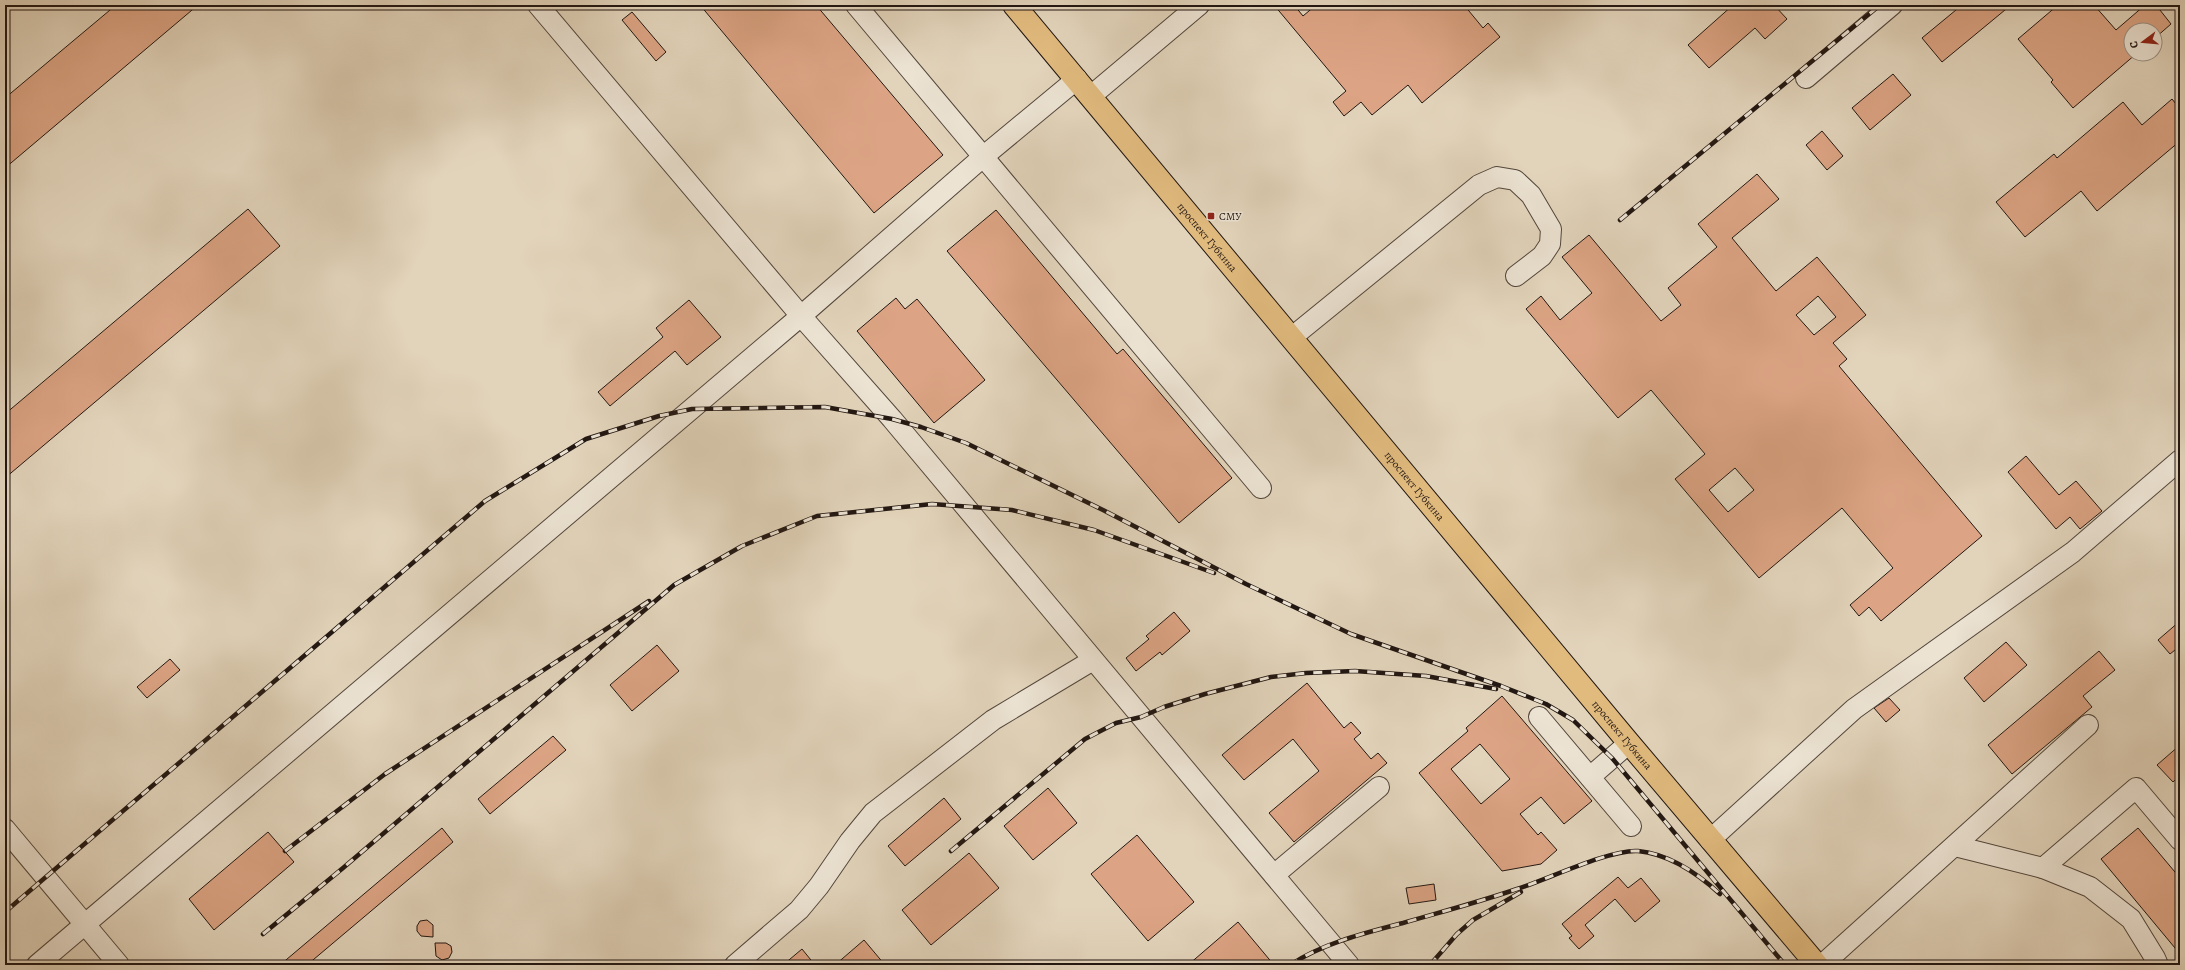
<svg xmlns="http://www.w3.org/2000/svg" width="2185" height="970" font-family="Alegreya,serif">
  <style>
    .building { fill: #dca484; stroke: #221712; fill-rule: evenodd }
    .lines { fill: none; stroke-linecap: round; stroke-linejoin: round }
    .minor-casing { stroke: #52463c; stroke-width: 22 }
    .major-casing { stroke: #221712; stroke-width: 24 }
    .minor { stroke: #ece3d3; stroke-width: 20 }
    .major { stroke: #e1ba7e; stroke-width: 22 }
    .rail-casing { stroke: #221712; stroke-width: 4.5 }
    .rail { stroke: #ece3d3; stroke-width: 3; stroke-dasharray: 9; stroke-linecap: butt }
    .poi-dot { fill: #8f2418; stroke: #ece3d3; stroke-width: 1.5 }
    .labels { text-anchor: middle; stroke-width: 3; stroke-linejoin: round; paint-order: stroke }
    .poi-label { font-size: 11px; fill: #221712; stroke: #ece3d3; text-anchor: start }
    .street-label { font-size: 11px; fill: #221712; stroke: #ece3d3 }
  </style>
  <rect width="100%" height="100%" fill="#e2d4bb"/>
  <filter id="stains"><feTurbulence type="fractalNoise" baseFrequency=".005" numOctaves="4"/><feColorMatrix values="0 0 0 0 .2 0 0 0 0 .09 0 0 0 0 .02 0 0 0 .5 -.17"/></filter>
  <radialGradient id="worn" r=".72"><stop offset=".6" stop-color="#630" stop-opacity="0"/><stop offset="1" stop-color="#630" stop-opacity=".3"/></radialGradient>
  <g class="building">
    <path d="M116 5H198L5 168V98Z"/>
    <path d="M700 5H816L943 155 874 213Z"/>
    <path d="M1274 5H1294L1303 16 1316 5H1464L1483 28 1488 23 1500 37 1422 103 1408 85 1372 115 1361 102 1344 116 1333 102 1346 91Z"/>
    <path d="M1733 5H1774L1787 19 1765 39 1755 28 1709 68 1688 45Z"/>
    <path d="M1962 5H2011L1942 62 1922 38Z"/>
    <path d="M2058 5H2094L2116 30 2145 5H2156L2171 24 2155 38V30H2131V54H2136L2073 108 2051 82 2053 80 2018 39Z"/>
    <path d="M632 12 666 52 656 61 622 20Z"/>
    <path d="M1893 74 1911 95 1870 130 1852 108Z"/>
    <path d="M2172 99 2180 109V141L2097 211 2081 191 2025 237 1996 202 2054 154 2057 158 2123 102 2142 125Z"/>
    <path d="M1822 131 1843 156 1827 170 1806 145Z"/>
    <path d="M1757 174 1779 199 1732 238 1776 291 1817 257 1866 315 1833 343 1847 359 1839 366 1982 536 1881 621 1869 607 1859 616 1850 605 1893 568 1842 508 1759 578 1675 479 1705 454 1651 390 1618 418 1526 309 1541 296 1560 320 1592 293 1562 257 1589 235 1661 321 1681 305 1668 288 1717 247 1698 224ZM1818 296 1836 317 1814 335 1796 315ZM1735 468 1754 490 1728 512 1709 490Z"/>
    <path d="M248 209 280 246 5 478V414Z"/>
    <path d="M996 210 1117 354 1123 349 1232 478 1179 523 947 251Z"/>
    <path d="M896 298 905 309 917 299 985 380 934 423 857 331Z"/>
    <path d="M689 300 721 337 687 365 675 351 610 406 598 392 663 337 656 328Z"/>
    <path d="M2026 456 2059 495 2076 481 2102 511 2080 529 2070 517 2056 529 2008 472Z"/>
    <path d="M1174 612 1190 631 1162 655 1160 652 1136 671 1126 658 1149 639 1146 636Z"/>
    <path d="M2180 621V646L2170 654 2158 640Z"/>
    <path d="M2006 642 2027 665 1984 702 1964 678Z"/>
    <path d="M657 645 679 671 632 711 610 685Z"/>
    <path d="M2099 651 2115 670 2083 696 2092 707 2012 774 1988 745Z"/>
    <path d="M170 659 180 670 147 698 137 687Z"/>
    <path d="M1307 683 1344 728 1351 722 1361 733 1354 739 1371 759 1378 753 1387 763 1294 842 1269 813 1319 771 1293 739 1244 780 1222 755Z"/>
    <path d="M1502 696 1592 801 1564 824 1541 797 1520 814 1538 835 1541 832 1557 850 1541 864 1502 871 1419 773 1468 731 1466 728ZM1480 744 1510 779 1481 804 1451 769Z"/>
    <path d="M1889 698 1900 710 1886 722 1874 708Z"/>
    <path d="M553 736 566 750 490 814 478 799Z"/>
    <path d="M2180 745V775L2173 782 2157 765Z"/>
    <path d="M1048 788 1077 823 1033 860 1004 826Z"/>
    <path d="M944 798 961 819 905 866 888 846Z"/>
    <path d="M442 828 453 842 307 965H280Z"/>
    <path d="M2138 828 2180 878V954L2101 859Z"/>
    <path d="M268 832 294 862 214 930 189 899Z"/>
    <path d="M1137 835 1194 902 1148 941 1091 874Z"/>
    <path d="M969 853 999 888 931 945 902 910Z"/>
    <path d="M1618 877 1628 888 1641 878 1660 901 1635 922 1615 899 1585 925 1594 936 1579 949 1569 938 1572 936 1562 924Z"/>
    <path d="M1434 884 1436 900 1409 904 1406 888Z"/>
    <path d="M427 920 433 925V937L421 936 417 931V926L420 921Z"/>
    <path d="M1238 922 1274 965H1188Z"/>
    <path d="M864 940 885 965H835Z"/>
    <path d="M435 943H446L451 946 452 952 449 958 442 960 436 956Z"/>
    <path d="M802 949 815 965H783Z"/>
  </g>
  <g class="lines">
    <defs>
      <g id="minor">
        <path d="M538 5 801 316 892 419 1349 965"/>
        <path d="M856 5 1261 488"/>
        <path d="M1806 78 1892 5"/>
        <path d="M1091 96 1199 5"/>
        <path d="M1291 338 1479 185 1497 177 1515 180 1531 195 1551 229 1550 244 1542 256 1516 276"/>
        <path d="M1539 717 1631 826"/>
        <path d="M1590 777 1629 743"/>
        <path d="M5 829 119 965"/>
        <path d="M1710 840 1854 709 2073 552 2180 460"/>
        <path d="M1955 846 2043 868 2090 887 2131 919 2155 958 2158 965"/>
        <path d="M2043 868 2136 788 2180 840"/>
        <path d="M1274 875 1379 787"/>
        <path d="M37 965 801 316 984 156 1077 79"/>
        <path d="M735 965 799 910 819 886 850 841 873 813 993 720 1093 660"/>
        <path d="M1822 965 2088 725"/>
      </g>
      <g id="major">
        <path id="s1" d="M1014 5 1629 743 1817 965"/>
      </g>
    </defs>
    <use href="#minor" class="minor-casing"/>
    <use href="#major" class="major-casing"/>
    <use href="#minor" class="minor"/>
    <use href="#major" class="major"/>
    <defs>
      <g id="rail">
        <path d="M1620 220 1880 5"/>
        <path d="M285 851 385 774 649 601"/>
        <path d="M951 851 1085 739 1116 723 1141 717 1164 707 1205 694 1271 677 1306 673 1355 671 1426 676 1496 689"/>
        <path d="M5 912 485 501 586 439 659 416 692 409 825 407 892 419 921 427 966 443 1103 510 1246 584 1351 634 1501 686 1546 704 1573 720 1612 758 1785 965"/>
        <path d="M263 934 343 868 674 585 742 546 817 516 932 504 1012 510 1094 530 1214 573"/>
        <path d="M1290 965C1323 943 1365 933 1403 923 1441 912 1479 902 1517 889 1546 880 1610 849 1638 851 1669 854 1697 873 1720 894"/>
        <path d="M1430 965 1457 934 1473 920 1521 892"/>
      </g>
    </defs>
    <use href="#rail" class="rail-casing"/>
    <use href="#rail" class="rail"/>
  </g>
  <rect class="poi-dot" x="1207" y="212" width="8" height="8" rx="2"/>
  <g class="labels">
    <g class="poi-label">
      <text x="1219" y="220">СМУ</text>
    </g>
    <g class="street-label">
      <text dy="4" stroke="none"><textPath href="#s1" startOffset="302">проспект Губкина</textPath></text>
      <text dy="4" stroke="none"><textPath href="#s1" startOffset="626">проспект Губкина</textPath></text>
      <text dy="4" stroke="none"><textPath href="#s1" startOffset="950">проспект Губкина</textPath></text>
    </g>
  </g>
  <rect width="2185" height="970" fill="none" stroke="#e2d4bb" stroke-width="20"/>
  <rect x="6" y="6" width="2173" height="958" fill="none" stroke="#221712" stroke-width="2"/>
  <rect x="10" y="10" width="2165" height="950" fill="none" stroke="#221712"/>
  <g transform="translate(2143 42) rotate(254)"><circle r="19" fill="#ece3d3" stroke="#9b9186"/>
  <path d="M0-3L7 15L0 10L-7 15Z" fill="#8f2418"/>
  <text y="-6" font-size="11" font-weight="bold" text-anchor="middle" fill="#221712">С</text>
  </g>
  <rect width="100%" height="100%" filter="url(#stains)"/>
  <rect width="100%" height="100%" fill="url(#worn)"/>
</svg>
